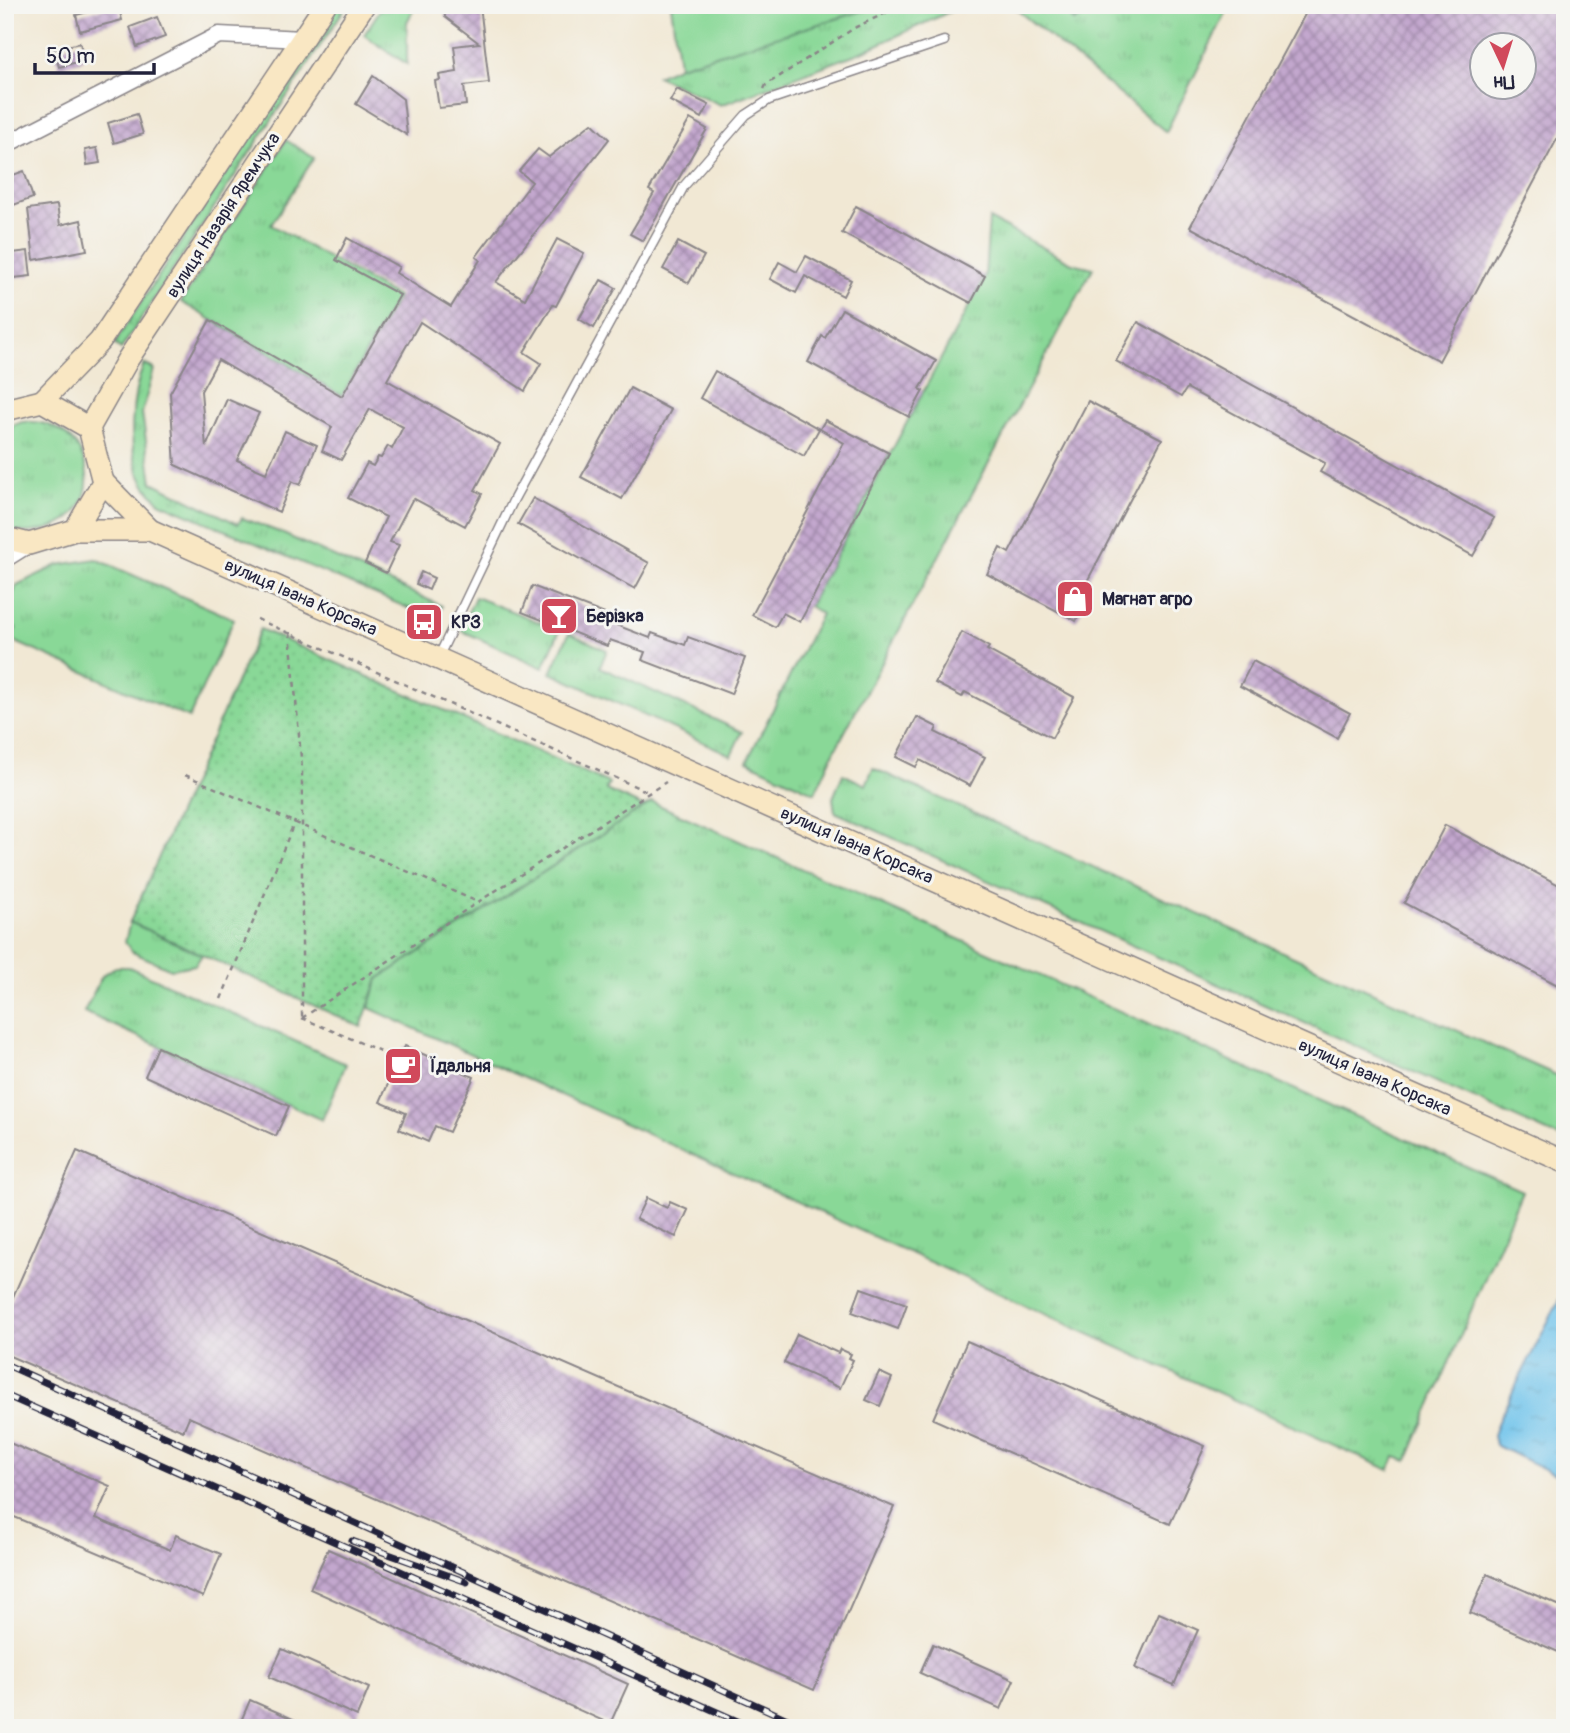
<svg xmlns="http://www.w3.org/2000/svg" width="1570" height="1733" font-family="Pangolin,sans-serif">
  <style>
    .grass { fill: url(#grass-tufts); stroke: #567d69; stroke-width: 2 }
    .forest { fill: url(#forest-crowns); stroke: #486d5e; stroke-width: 2 }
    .park { fill: url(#park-dots); stroke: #567d69; stroke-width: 2 }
    .garden { fill: #89d897; stroke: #567d69; stroke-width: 2 }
    .water { fill: url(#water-ripples); stroke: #487293; stroke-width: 2 }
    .building { fill: url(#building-cross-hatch); fill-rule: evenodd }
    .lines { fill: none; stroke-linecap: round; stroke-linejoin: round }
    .lane-casing { stroke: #8a8588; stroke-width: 11 }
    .street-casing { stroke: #8a8588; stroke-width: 19 }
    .secondary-casing { stroke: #8a8588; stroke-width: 24 }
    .path { stroke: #8a8588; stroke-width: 2.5; stroke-dasharray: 5 5; stroke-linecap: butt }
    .lane { stroke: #fff; stroke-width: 8 }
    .street { stroke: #fff; stroke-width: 16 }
    .secondary { stroke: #f9e7c3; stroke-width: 21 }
    .rail-casing { stroke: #22223b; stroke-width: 7 }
    .rail { stroke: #f6f6f2; stroke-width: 4.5; stroke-dasharray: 13; stroke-linecap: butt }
    .labels { text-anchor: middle; stroke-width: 6; stroke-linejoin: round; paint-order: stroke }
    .street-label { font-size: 18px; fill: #22223b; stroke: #f6f6f2 }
    .poi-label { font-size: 18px; font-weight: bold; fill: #22223b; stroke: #f6f6f2; text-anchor: start }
  </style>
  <defs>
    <pattern id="grass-tufts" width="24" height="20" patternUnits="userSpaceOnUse" patternTransform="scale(1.75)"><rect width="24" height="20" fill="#89d897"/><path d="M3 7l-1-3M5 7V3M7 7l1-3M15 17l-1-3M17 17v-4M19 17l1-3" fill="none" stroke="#76b983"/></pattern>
    <pattern id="forest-crowns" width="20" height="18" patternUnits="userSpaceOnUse" patternTransform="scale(1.75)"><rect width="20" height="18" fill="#6eb880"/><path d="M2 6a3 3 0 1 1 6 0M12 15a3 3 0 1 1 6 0" fill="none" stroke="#5a956a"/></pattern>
    <pattern id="park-dots" width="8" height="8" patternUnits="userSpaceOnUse" patternTransform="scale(1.75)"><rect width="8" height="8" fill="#89d897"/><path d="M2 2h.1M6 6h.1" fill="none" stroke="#76b983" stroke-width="1.8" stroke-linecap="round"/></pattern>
    <pattern id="water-ripples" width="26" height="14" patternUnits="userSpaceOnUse" patternTransform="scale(1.75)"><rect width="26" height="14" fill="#6ec3eb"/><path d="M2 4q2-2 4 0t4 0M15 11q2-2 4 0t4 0" fill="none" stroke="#5fa7ca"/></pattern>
    <pattern id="building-cross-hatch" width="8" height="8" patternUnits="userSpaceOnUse" patternTransform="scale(1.75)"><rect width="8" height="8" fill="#c3a7ce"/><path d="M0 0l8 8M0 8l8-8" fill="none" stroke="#9e88a8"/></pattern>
  </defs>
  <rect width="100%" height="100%" fill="#f6f6f2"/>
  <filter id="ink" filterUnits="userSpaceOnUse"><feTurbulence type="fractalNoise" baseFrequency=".0143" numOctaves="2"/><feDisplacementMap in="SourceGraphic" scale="14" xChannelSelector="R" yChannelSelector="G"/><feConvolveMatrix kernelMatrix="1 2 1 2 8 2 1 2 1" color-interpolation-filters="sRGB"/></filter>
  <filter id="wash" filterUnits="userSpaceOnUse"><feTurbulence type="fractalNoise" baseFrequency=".00686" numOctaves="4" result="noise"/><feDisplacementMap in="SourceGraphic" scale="28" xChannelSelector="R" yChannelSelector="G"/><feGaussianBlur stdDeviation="1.57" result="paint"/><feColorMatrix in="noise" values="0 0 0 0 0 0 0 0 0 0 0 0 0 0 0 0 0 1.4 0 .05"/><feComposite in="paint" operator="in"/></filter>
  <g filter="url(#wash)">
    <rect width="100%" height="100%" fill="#f1e8d4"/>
    <g class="grass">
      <path d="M336 5H347L121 349 114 344Z"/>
      <path d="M383 5H416L407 22V64L364 35Z"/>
      <path d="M882 5H964L864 51 721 105 657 76 679 66Z"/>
      <path d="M1011 5H1230L1166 132Z"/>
      <path d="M286 140 314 158 271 225 397 297 342 396 181 302Z"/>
      <path d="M989 219 1072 263 1093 268 834 752 815 793 747 761 821 614 809 606 985 276Z"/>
      <path d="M144 364 154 369 142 413 152 482 238 524 242 518 279 532 442 606 436 620 161 503C155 497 147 490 143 482 126 451 131 395 144 364Z"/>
      <path d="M22 422C94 417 112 513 47 529 32 533 20 534 5 527V428Z"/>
      <path d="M96 559 234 619 189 718 11 640 16 628 5 624V612L17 585 58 565Z"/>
      <path d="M475 597 560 630 543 668 460 630Z"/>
      <path d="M569 633 607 650 600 667 742 732 731 755 551 673Z"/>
      <path d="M873 768 1565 1079V1140L835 812 833 798 843 774 866 785Z"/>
      <path d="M652 802 1522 1191 1407 1461 1395 1457 1389 1470 369 1008 378 979Z"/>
      <path d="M130 922 202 955 195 965 171 969 132 952 125 942Z"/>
      <path d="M115 967H129L346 1064 322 1120 84 1012 102 976Z"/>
    </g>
    <path class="forest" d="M1064 5H1119L1074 21 1062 9Z"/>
    <path class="park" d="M260 629 609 783 606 790 644 807 378 979 361 1027 130 922Z"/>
    <path class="garden" d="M671 5H882L679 66Z"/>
    <path class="water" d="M1565 1288V1479L1495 1445 1493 1436 1499 1419Z"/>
    <g id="blocks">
      <g class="building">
        <path d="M103 5H118L122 20 80 31 76 15 104 8Z"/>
        <path d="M444 5H480L489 83 464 86 466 105 439 108 435 81 440 80 439 75 457 72 454 46 479 43 445 17Z"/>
        <path d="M1310 5H1565V124L1439 361 1190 227ZM1482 46H1524V88H1482Z"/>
        <path d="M157 17 165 37 137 47 130 27Z"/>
        <path d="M80 43 84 60 59 67 54 49Z"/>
        <path d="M373 76 403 99 407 135 356 104Z"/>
        <path d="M677 89 709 105 702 118 670 101Z"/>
        <path d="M137 114 143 134 114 143 108 123Z"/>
        <path d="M690 119 707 129 643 241 630 234 654 193 649 190Z"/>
        <path d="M592 123 609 139 496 282 525 299 557 239 584 253 556 306 553 305 524 352 541 363 525 391 420 322 387 380 500 444 475 490 482 494 465 526 413 498 390 542 399 545 386 573 365 563 386 517 348 498 367 463 373 466 378 457 381 458 388 446 392 449 403 427 370 409 341 460 322 451 332 427 218 360 201 391 206 447 227 399 259 413 237 460 266 473 285 431 317 445 300 485 292 481 279 512 175 465 170 393 210 320 342 396 400 295 336 260 347 238 399 267 396 273 451 307 480 260 476 257 532 182 519 171 538 149 549 157Z"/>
        <path d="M97 148 100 163 87 165 85 150Z"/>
        <path d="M24 171 33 198 5 208V178Z"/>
        <path d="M57 205 60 225 81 220 87 250 34 260 28 209Z"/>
        <path d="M856 206 985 276 971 303 842 233Z"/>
        <path d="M678 242 704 256 689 283 663 269Z"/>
        <path d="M28 251 31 276 5 279V254Z"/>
        <path d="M806 256 851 280 843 296 805 276 796 293 770 279 779 262 797 272Z"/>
        <path d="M601 280 616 288 594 328 579 319Z"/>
        <path d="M842 309 936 361 920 389 923 391 909 417 808 362 822 336 825 338Z"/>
        <path d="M1138 322 1494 518 1473 556 1320 472 1325 463 1187 388 1181 397 1116 361Z"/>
        <path d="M715 371 819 429 804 456 700 398Z"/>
        <path d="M630 388 671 410 622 499 581 477Z"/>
        <path d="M1088 401 1162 439 1082 591 1090 595 1076 621 987 574 1000 548 1009 553Z"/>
        <path d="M825 420 889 453 800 622 783 613 775 627 752 615 844 443 820 429Z"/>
        <path d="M533 498 649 563 635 589 518 524Z"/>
        <path d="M421 572 434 578 429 590 416 584Z"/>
        <path d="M532 586 618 619 616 625 650 638 652 633 685 645 688 637 745 658 731 694 642 660 645 652 610 640 607 646 522 612Z"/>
        <path d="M962 632 989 647 987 650 1074 697 1052 738 965 692 962 697 935 683Z"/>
        <path d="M1253 661 1350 713 1337 738 1240 686Z"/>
        <path d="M917 717 937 727 935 732 985 757 970 786 920 760 916 767 896 757Z"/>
        <path d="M1445 825 1565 888V989L1404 903Z"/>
        <path d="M405 1046 474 1077 449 1132 435 1126 428 1142 399 1129 406 1113 380 1102Z"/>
        <path d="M158 1047 289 1106 276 1136 145 1076Z"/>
        <path d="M77 1151 894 1507 814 1690 189 1417 183 1431 5 1354V1315Z"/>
        <path d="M646 1198 667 1208 670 1202 688 1210 676 1237 636 1219Z"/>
        <path d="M861 1288 907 1304 898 1329 852 1312Z"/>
        <path d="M797 1334 838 1353 840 1349 851 1354 849 1358 853 1360 840 1388 784 1363Z"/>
        <path d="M967 1341 1205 1446 1170 1524 933 1419Z"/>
        <path d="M879 1372 892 1378 880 1406 866 1400Z"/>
        <path d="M5 1441 110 1486 96 1518 170 1550 176 1535 221 1554 203 1597 5 1513Z"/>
        <path d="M328 1549 628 1684 610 1724 310 1589Z"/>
        <path d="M1487 1574 1565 1608V1655L1470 1613Z"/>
        <path d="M1159 1613 1198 1630 1174 1685 1135 1668Z"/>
        <path d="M933 1644 1014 1680 1001 1709 920 1673Z"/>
        <path d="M282 1649 369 1688 357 1716 269 1677Z"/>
        <path d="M250 1700 313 1728H238Z"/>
      </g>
    </g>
  </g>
  <g filter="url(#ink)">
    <use href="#blocks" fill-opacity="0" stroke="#8a8588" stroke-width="2"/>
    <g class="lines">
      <defs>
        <path id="lane" d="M438 658 514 499 684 186 746 115 769 100 944 41"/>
        <g id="street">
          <path d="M5 145 219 35 303 39"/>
          <path d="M5 559 29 544"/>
        </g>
        <g id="secondary">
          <path d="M42 401 100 341 325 5"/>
          <path d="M5 410 42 401 89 428 103 482 75 530 29 544 5 538"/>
          <path d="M89 428 128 359 364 5"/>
          <path d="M103 482 150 530 1565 1162"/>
          <path d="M75 530H150"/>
        </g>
      </defs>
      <use href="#lane" class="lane-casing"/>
      <use href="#street" class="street-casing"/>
      <use href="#secondary" class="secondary-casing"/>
      <g class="path">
        <path d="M764 89 766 85 856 27 903 5"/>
        <path d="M257 619 648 792"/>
        <path d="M290 632 302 769V1017"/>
        <path d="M185 775 478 902"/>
        <path d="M221 999 295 821"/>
        <path d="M302 1018 478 902 666 782"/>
        <path d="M302 1018 392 1056"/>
      </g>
      <use href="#lane" class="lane"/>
      <use href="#street" class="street"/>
      <use href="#secondary" class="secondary"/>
      <defs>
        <g id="rail">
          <path d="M5 1364 807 1728"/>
          <path d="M5 1395 753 1728"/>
          <path d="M352 1541 467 1582"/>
        </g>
      </defs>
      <use href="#rail" class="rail-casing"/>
      <use href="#rail" class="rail"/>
    </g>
  </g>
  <defs>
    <symbol id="shop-square" viewBox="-11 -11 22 22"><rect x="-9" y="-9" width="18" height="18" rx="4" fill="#d1495b" stroke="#f6f6f2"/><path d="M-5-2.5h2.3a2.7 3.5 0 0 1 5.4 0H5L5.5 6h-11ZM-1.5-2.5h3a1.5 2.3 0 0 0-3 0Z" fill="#fff"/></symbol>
    <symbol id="bar-square" viewBox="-11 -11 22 22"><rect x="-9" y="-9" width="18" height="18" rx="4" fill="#d1495b" stroke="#f6f6f2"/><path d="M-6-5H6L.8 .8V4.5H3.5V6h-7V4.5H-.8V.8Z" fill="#fff"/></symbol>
    <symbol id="bus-square" viewBox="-11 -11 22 22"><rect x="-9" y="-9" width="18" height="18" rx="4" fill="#d1495b" stroke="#f6f6f2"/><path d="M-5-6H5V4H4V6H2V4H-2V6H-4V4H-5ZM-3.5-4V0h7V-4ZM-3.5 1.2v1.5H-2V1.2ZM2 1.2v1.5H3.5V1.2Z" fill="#fff"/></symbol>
    <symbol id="cafe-square" viewBox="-11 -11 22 22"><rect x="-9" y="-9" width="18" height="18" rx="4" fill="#d1495b" stroke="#f6f6f2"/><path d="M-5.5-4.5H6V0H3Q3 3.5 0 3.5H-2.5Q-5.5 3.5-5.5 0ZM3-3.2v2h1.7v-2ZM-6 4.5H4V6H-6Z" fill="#fff"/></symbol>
  </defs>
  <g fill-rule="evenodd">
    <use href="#shop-square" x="1053" y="577" width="44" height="44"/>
    <use href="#bar-square" x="537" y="594" width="44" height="44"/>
    <use href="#bus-square" x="402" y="600" width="44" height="44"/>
    <use href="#cafe-square" x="381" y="1044" width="44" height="44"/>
  </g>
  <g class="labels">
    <g class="street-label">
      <text transform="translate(223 215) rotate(-57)" y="6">вулиця Назарія Яремчука</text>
      <text transform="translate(301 597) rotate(24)" y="6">вулиця Івана Корсака</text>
      <text transform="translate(857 845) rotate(24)" y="6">вулиця Івана Корсака</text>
      <text transform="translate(1375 1077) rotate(24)" y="6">вулиця Івана Корсака</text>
    </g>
    <g class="poi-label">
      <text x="1102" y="605">Магнат агро</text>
      <text x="586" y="622">Берізка</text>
      <text x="451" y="628">КРЗ</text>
      <text x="430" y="1072">Їдальня</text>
    </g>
  </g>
  <rect width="1570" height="1733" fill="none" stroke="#f6f6f2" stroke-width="28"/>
  <g transform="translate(1503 66) rotate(176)"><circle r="33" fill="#f6f6f2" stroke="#a1a1a9" stroke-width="2"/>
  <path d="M0-5L12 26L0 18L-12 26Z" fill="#d1495b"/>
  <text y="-10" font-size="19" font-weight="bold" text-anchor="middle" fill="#22223b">Пн</text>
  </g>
  <path d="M35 63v10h119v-10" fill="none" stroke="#22223b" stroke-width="3.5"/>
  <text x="46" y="63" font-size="21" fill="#22223b" stroke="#f6f6f2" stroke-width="5" paint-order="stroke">50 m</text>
</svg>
